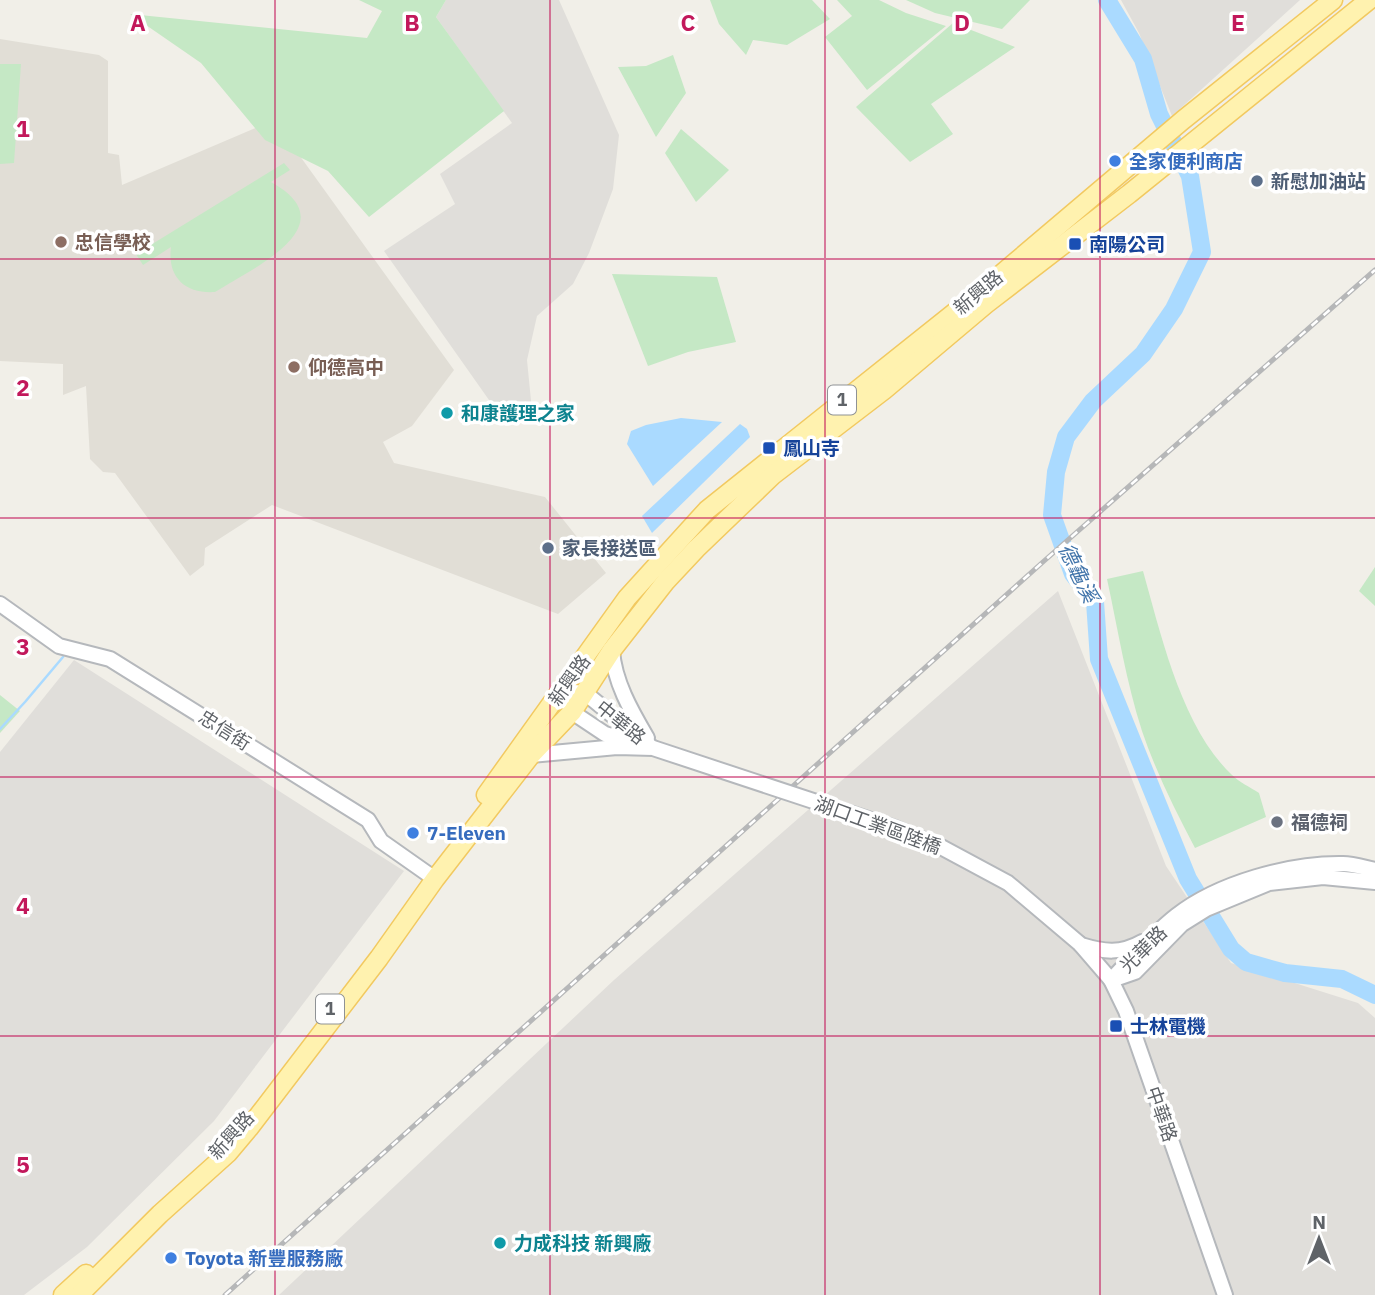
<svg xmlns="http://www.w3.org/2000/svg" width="1375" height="1295" font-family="'IBM Plex Sans','Noto Sans TC',sans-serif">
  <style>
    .industrial { fill: #e0deda }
    .education { fill: #e1ded6 }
    .green { fill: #c5e8c5 }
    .water { fill: #aadaff }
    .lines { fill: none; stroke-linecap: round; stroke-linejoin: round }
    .stream { stroke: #aadaff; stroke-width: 2.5 }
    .river { stroke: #aadaff; stroke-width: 18 }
    .minor-casing { stroke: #b5b8bc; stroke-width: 18 }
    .major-casing { stroke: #f2c960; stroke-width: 21 }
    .minor { stroke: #fff; stroke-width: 14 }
    .major { stroke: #fff2af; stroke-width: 18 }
    .rail-casing { stroke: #b6b7b8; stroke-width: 5 }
    .rail { stroke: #fff; stroke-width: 2.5; stroke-dasharray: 8; stroke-linecap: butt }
    .minor-bridge-casing { stroke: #b5b8bc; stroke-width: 18; stroke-linecap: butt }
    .minor-bridge { stroke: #fff; stroke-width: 14 }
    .grid { fill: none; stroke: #c2185b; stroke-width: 2; stroke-opacity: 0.55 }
    .shop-dot { fill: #3f7fe0; stroke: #fff; stroke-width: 2.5 }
    .service-dot { fill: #5c6f8a; stroke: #fff; stroke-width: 2.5 }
    .education-dot { fill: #8d6e63; stroke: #fff; stroke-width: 2.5 }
    .transit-dot { fill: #1a4fb4; stroke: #fff; stroke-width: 2.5 }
    .culture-dot { fill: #0f9aa8; stroke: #fff; stroke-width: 2.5 }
    .worship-dot { fill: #6b7280; stroke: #fff; stroke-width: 2.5 }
    .labels { text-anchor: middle; stroke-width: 7; stroke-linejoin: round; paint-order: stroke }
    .shield { fill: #fff; stroke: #8f9295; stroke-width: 2 }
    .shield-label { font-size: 18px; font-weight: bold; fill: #5f6368 }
    .shop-label { font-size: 19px; font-weight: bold; fill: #366cbe; stroke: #fff; text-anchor: start }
    .service-label { font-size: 19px; font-weight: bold; fill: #4e5e75; stroke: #fff; text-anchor: start }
    .education-label { font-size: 19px; font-weight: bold; fill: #785e54; stroke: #fff; text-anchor: start }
    .transit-label { font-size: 19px; font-weight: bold; fill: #164399; stroke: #fff; text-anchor: start }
    .street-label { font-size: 19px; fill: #5f6368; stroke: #fff }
    .culture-label { font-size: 19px; font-weight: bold; fill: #0d838f; stroke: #fff; text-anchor: start }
    .worship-label { font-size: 19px; font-weight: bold; fill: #5b616d; stroke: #fff; text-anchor: start }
    .water-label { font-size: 21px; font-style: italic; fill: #4174aa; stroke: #fff }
    .grid-label { font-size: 23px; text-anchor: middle; font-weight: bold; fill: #c2185b; stroke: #fff; stroke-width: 7; stroke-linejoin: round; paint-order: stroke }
  </style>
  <rect width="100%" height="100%" fill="#f1efe8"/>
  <g class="industrial">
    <path d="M446 0H559L619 135 613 189 589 253 573 284 537 316 527 360 532 411 501 417 384 251 455 204 440 174 512 123 436 17Z"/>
    <path d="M1121 0H1300L1172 116 1139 33Z"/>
    <path d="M1058 591 1166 866 1231 963 1358 1003 1375 1018V1295H279L614 980Z"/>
    <path d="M74 660 404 871 214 1121 87 1247 24 1295H0V752Z"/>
  </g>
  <path class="education" d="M0 39 99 55 108 61V153L119 155 122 185 274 120 454 370 412 426 383 442 394 463 545 497 606 573 558 614 272 505 205 548 204 565 190 576 115 473 103 472 90 459 86 386 63 395V364L0 361Z"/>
  <g class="green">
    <path d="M359 0H446L436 17 504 111 369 217 328 171 265 140 201 63 130 14 367 38 382 11Z"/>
    <path d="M710 0H812L830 19 787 45 753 40 746 55 719 24Z"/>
    <path d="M837 0H879L906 13 946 26 867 90 825 37 852 16Z"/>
    <path d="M906 0H1030L1002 29 935 13Z"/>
    <path d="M953 23 1015 47 931 104 953 134 910 162 856 107Z"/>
    <path d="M673 55 686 93 656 137 618 67 646 66Z"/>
    <path d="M0 64H21L14 163 0 164Z"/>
    <path d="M681 129 729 170 696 202 665 153Z"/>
    <path d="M284 163 290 170 271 182C349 225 253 268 215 292 185 294 167 277 171 247L143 265 136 254Z"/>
    <path d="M612 274 717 277 736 342 688 352 648 366Z"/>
    <path d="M1375 567V606L1359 591Z"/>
    <path d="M1143 571C1161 635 1182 728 1232 775 1239 782 1250 787 1259 793L1266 817 1195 848C1175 810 1156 772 1142 731 1126 681 1118 630 1107 579Z"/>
    <path d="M0 695 20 711 0 733Z"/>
  </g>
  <g class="water">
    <path d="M681 418 722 422 653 486 627 444 631 431 646 425Z"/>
    <path d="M740 424 747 429 750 437 652 533 642 516Z"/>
  </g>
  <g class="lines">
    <path class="stream" d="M0 729 25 702 63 657"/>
    <path class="river" d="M1107 0 1143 59 1159 114 1190 176 1202 252 1174 309 1143 354 1093 401 1066 437 1056 472 1052 515 1073 574 1095 602 1099 659 1188 879 1231 949 1246 962 1285 973 1342 979 1375 995"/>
    <defs>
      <g id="minor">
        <path d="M0 604 59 646 110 659 368 820 381 841 435 879"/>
        <path d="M612 650C614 681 631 711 647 738"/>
        <path d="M562 691 572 712 605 734 631 742"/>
        <path d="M562 691 585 693 649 745"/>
        <path d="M531 755 617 747 653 748"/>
        <path d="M1080 944 1111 980 1126 1011 1225 1295"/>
        <path d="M1081 945C1104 952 1121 954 1142 942"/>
        <path d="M1111 980C1132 958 1152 935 1176 916 1218 883 1290 863 1343 864 1354 864 1365 868 1375 870"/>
        <path d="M1112 980 1135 972 1182 924 1206 909 1269 883 1323 877 1375 882"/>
      </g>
      <g id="major">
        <path d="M486 795 627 598 707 510 979 293 1183 120 1333 0"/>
        <path d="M63 1295 86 1274"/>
        <path d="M79 1295 160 1214 228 1153 249 1128 379 958 435 879 531 755 572 712 612 650 666 581 696 549 773 475 884 390 986 304 1129 194 1369 0"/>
      </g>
    </defs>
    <use href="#minor" class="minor-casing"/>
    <use href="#major" class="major-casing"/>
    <use href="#minor" class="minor"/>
    <use href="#major" class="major"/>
    <defs>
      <path id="rail" d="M225 1295 1044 561 1375 270"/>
    </defs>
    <use href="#rail" class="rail-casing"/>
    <use href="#rail" class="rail"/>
    <defs>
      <path id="minor-bridge" d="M653 748 895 828 941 847 1008 883 1080 944"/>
    </defs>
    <use href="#minor-bridge" class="minor-bridge-casing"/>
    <use href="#minor-bridge" class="minor-bridge"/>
  </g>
  <path class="grid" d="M275 0V1295M550 0V1295M825 0V1295M1100 0V1295M0 259H1375M0 518H1375M0 777H1375M0 1036H1375"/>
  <g class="shop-dot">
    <circle cx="1115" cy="161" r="7"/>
    <circle cx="413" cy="833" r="7"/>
    <circle cx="171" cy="1258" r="7"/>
  </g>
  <g class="service-dot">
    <circle cx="1257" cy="181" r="7"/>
    <circle cx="548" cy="548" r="7"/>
  </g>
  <g class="education-dot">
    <circle cx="61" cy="242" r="7"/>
    <circle cx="294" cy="367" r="7"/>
  </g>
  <g class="transit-dot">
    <rect x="1068" y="237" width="14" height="14" rx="3.5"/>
    <rect x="762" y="441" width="14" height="14" rx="3.5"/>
    <rect x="1109" y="1019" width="14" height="14" rx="3.5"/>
  </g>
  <g class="culture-dot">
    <circle cx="447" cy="413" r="7"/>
    <circle cx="500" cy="1243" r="7"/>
  </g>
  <circle class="worship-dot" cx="1277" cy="822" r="7"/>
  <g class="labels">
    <g class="shield">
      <rect x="828" y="385.5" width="28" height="29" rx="5"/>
      <rect x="316" y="994.5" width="28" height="29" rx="5"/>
    </g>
    <g class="shield-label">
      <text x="842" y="406">1</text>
      <text x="330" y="1015">1</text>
    </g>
    <g class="shop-label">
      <text x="1129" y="168">全家便利商店</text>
      <text x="427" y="840">7-Eleven</text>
      <text x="185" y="1265">Toyota 新豐服務廠</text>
    </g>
    <g class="service-label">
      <text x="1271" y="188">新慰加油站</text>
      <text x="562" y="555">家長接送區</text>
    </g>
    <g class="education-label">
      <text x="75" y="249">忠信學校</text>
      <text x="308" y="374">仰德高中</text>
    </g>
    <g class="transit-label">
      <text x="1089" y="251">南陽公司</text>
      <text x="783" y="455">鳳山寺</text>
      <text x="1130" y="1033">士林電機</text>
    </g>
    <g class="street-label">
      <text transform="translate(978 292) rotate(-40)" y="7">新興路</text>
      <text transform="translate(569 680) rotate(-55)" y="7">新興路</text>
      <text transform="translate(621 722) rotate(39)" y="7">中華路</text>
      <text transform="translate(225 730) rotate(32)" y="7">忠信街</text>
      <text transform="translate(878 825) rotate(20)" y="7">湖口工業區陸橋</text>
      <text transform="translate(1143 949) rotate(-45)" y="7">光華路</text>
      <text transform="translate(1162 1114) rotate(71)" y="7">中華路</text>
      <text transform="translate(231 1135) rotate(-48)" y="7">新興路</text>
    </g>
    <g class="culture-label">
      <text x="461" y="420">和康護理之家</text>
      <text x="514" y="1250">力成科技 新興廠</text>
    </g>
    <g class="worship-label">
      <text x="1291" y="829">福德祠</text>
    </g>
    <g class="water-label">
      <text transform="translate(1078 573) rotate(64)" y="7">德龜溪</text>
    </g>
  </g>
  <g class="grid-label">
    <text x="138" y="31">A</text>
    <text x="412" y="31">B</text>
    <text x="688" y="31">C</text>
    <text x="962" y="31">D</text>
    <text x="1238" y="31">E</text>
    <text x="23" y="137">1</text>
    <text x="23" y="396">2</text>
    <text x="23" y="655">3</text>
    <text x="23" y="914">4</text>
    <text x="23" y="1173">5</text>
  </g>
  <g transform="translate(1319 1239)" stroke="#ffffff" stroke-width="5" paint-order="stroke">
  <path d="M0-5L12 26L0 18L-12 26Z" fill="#5f6368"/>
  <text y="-10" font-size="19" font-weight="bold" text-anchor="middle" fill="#5f6368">N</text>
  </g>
</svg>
